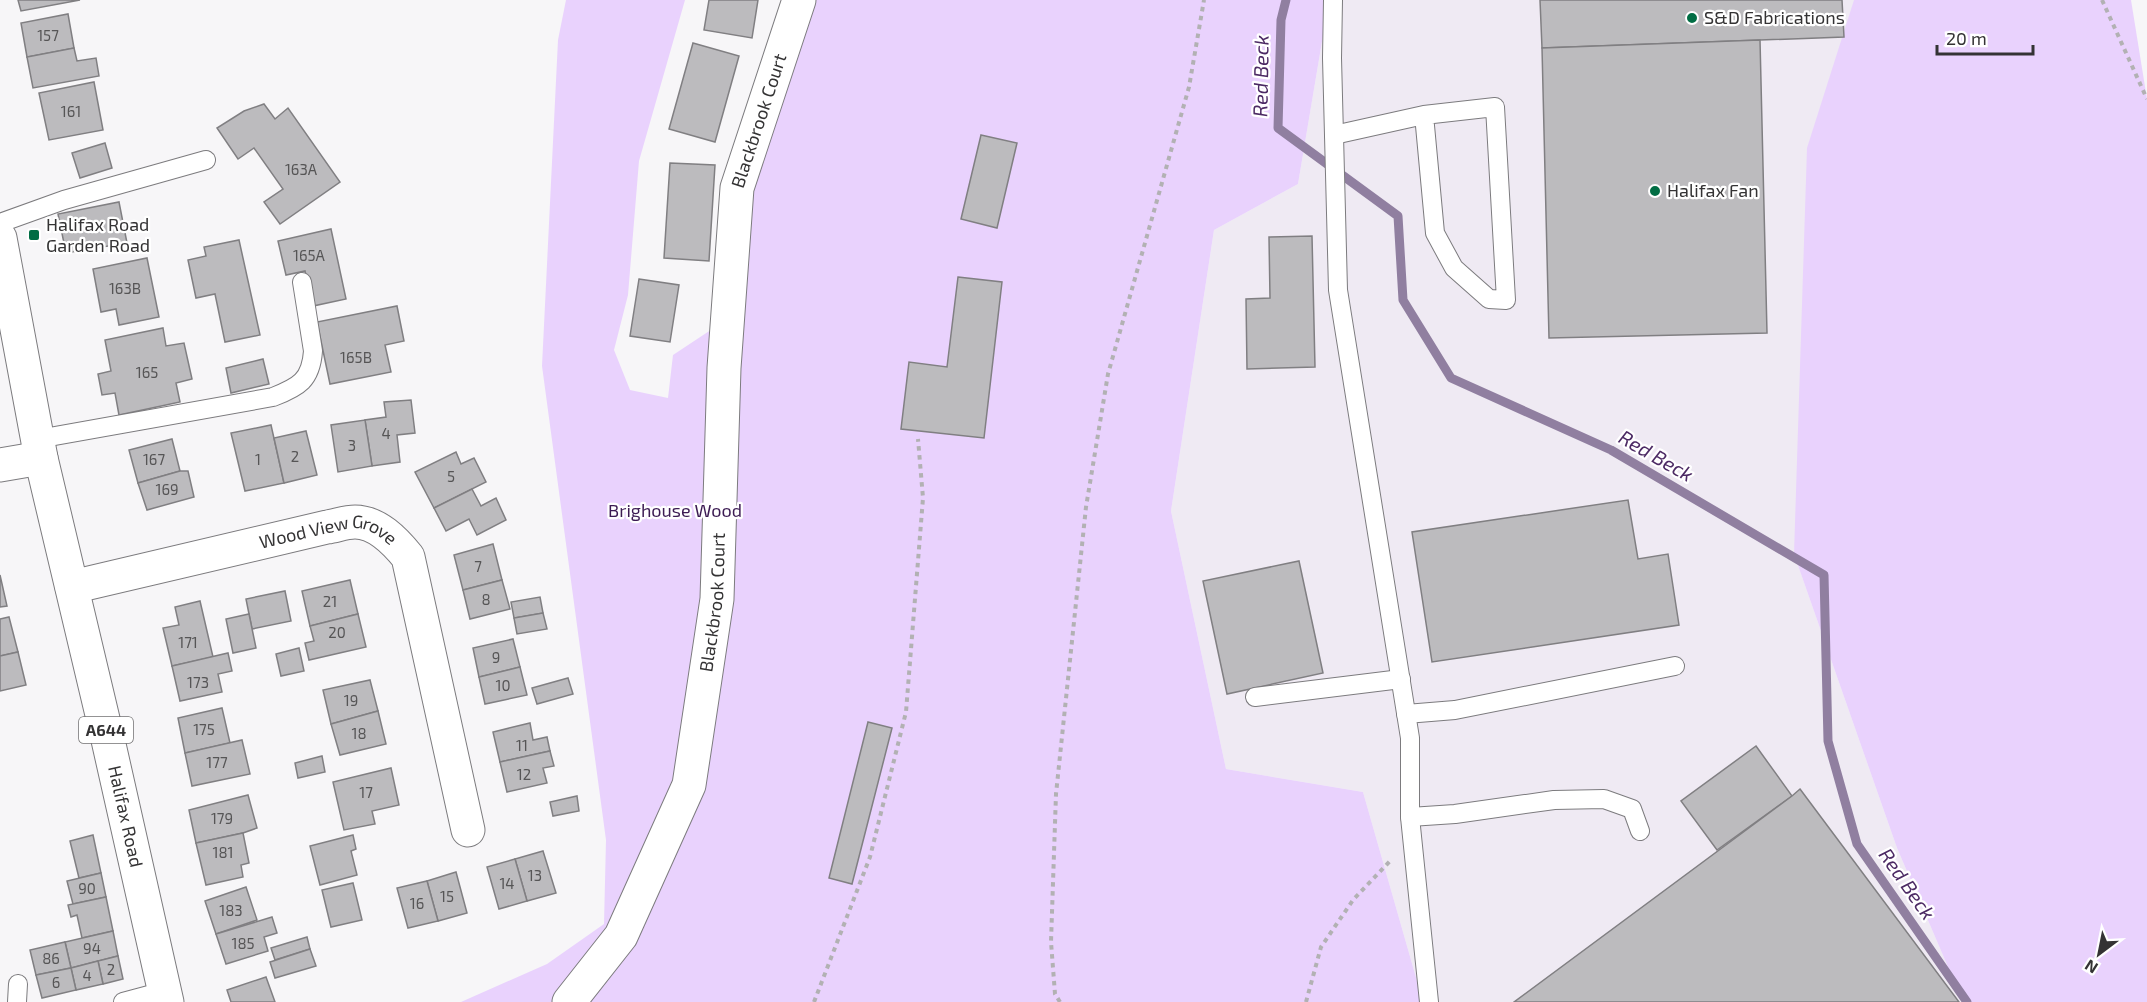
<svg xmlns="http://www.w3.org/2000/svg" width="2147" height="1002" font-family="'Exo 2',sans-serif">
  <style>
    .built { fill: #efeaf3 }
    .green { fill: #e9d2fd }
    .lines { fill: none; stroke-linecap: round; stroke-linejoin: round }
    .stream { stroke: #907fa0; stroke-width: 9 }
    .building { fill: #bcbbbe; stroke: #807f82; stroke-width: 1.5 }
    .service-casing { stroke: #7c7b7e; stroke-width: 20 }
    .minor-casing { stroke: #7c7b7e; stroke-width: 35 }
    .primary-casing { stroke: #7c7b7e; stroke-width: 35 }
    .path { stroke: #b2b1b3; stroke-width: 4; stroke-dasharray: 4.5 4.5; stroke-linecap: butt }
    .service { stroke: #fff; stroke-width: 18 }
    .minor { stroke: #fff; stroke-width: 33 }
    .primary { stroke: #fff; stroke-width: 33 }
    .poi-dot { fill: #016d44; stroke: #fff; stroke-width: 2 }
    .labels { text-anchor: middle; stroke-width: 4.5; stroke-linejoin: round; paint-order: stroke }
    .number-label { font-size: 15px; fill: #565556 }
    .shield { fill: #fff; stroke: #717071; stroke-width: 1.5 }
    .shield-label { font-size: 16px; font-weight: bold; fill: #343334 }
    .poi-label { font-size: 18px; fill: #343334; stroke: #fff; text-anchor: start }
    .street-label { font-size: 18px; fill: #343334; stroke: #fff }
    .park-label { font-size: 18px; fill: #3c1b53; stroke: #fff }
    .water-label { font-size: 20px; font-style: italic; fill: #4c2a64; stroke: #fff }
  </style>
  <rect width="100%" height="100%" fill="#f7f6f8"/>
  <path class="built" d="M1329 0H1855L1794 554 1897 848 1963 1002H1423L1363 792 1226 769 1171 511 1214 230 1298 184Z"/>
  <g class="green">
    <path d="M566 0H685L639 161 628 295 614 350 630 390 668 398 673 355 741 310 753 187 811 0H1329L1298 184 1214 230 1171 511 1226 769 1363 792 1423 1002H461L547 964 604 924 606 840 542 366 558 40Z"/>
    <path d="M1854 0H2131L2147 99V1002H1963L1897 848 1794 554 1807 148Z"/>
  </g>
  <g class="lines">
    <path class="stream" d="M1286 0 1281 20 1278 128 1398 216 1403 300 1451 378 1611 450 1824 575 1828 741 1857 844 1967 1002"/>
  </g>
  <g class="building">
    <path d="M18 0H80L21 11Z"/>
    <path d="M709 0H758L752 38 704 30Z"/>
    <path d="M1540 0H1842L1844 37 1542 48Z"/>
    <path d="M68 14 74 48 27 57 21 23Z"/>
    <path d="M1760 40 1767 333 1549 338 1542 48Z"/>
    <path d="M693 43 739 56 715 142 669 129Z"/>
    <path d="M74 48 77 61 96 58 99 76 33 88 27 57Z"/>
    <path d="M94 82 103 130 49 140 39 93Z"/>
    <path d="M264 104 275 119 288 108 340 182 280 224 264 202 283 189 254 148 238 159 217 128 244 111Z"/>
    <path d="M981 135 1017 143 997 228 961 219Z"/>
    <path d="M105 143 112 168 80 178 72 153Z"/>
    <path d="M670 163 715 165 709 261 664 258Z"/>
    <path d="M119 202 127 243 66 253 58 214Z"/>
    <path d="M331 229 346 299 313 306 305 271 286 275 278 241Z"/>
    <path d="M1312 236 1315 367 1247 369 1246 299 1270 298 1269 237Z"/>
    <path d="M239 240 260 335 225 342 215 294 196 298 188 260 206 256 204 247Z"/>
    <path d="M147 258 159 317 119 325 116 309 101 312 93 269Z"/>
    <path d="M958 277 1002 282 984 438 901 429 909 362 947 367Z"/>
    <path d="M639 279 679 285 670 342 630 336Z"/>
    <path d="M397 306 404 341 385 345 391 372 330 384 317 322Z"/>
    <path d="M163 328 166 346 184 343 192 379 176 383 180 402 119 415 115 393 102 395 98 374 111 371 105 340Z"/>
    <path d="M263 359 269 384 231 393 226 368Z"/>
    <path d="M411 400 415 433 397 435 400 462 372 466 365 420 386 417 384 402Z"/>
    <path d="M365 420 372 466 338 472 331 425Z"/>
    <path d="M271 425 284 483 245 491 231 433Z"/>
    <path d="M306 431 317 475 284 483 274 438Z"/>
    <path d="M172 439 180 471 138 483 129 450Z"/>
    <path d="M456 452 461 464 474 458 486 482 434 508 415 472Z"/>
    <path d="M180 471H188L194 497 147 510 138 483Z"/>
    <path d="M472 489 481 506 496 498 506 520 477 535 469 519 446 531 434 508Z"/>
    <path d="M1628 500 1638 559 1668 554 1679 625 1432 662 1412 532Z"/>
    <path d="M493 544 502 580 463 590 454 555Z"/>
    <path d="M1299 561 1323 673 1227 694 1203 581Z"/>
    <path d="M0 575 7 606 0 607Z"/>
    <path d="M350 580 358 614 310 626 302 591Z"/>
    <path d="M502 580 510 609 470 619 463 590Z"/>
    <path d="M285 591 291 621 252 629 246 599Z"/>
    <path d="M540 597 543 613 514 618 511 602Z"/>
    <path d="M200 601 213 657 172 666 163 628 179 625 175 607Z"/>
    <path d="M543 613 547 629 517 634 514 618Z"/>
    <path d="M249 614 256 648 233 653 226 619Z"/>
    <path d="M358 614 366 647 309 660 305 643 314 641 310 626Z"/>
    <path d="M9 617 18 652 0 656V619Z"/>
    <path d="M513 639 520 667 479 677 473 648Z"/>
    <path d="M299 648 304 671 281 676 276 654Z"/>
    <path d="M18 652 26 685 0 691V656Z"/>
    <path d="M228 653 232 671 218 674 222 692 180 701 172 666Z"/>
    <path d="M520 667 527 695 485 704 479 677Z"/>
    <path d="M568 678 573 694 537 704 532 688Z"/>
    <path d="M370 680 378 711 331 724 323 690Z"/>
    <path d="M222 708 230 743 185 753 178 718Z"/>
    <path d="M378 711 386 744 340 755 331 724Z"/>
    <path d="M868 722 892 728 852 884 829 878Z"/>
    <path d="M530 723 533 740 547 737 550 751 500 762 493 732Z"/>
    <path d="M242 740 250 774 192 786 185 753Z"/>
    <path d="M1756 746 1792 796 1717 850 1681 801Z"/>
    <path d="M550 751 554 766 543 768 547 783 507 792 500 762Z"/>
    <path d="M322 756 325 772 298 778 295 763Z"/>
    <path d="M391 768 399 805 372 811 375 824 344 830 333 782Z"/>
    <path d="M1800 789 1959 1002H1514L1792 796Z"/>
    <path d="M248 795 257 828 243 833 196 843 189 810Z"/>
    <path d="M577 796 579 811 553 816 550 802Z"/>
    <path d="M243 833 249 863 241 865 243 877 206 885 196 843Z"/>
    <path d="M93 835 101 873 79 878 70 841Z"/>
    <path d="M353 835 356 849 351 851 357 875 320 885 310 846Z"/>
    <path d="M543 851 556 893 527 901 515 859Z"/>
    <path d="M515 859 527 901 499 909 487 867Z"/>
    <path d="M456 872 467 913 438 921 427 881Z"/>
    <path d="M101 873 106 897 73 904 67 881Z"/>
    <path d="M427 881 438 921 408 928 397 888Z"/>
    <path d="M353 883 362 920 331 927 322 890Z"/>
    <path d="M246 887 257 920 216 934 205 901Z"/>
    <path d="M106 897 113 931 82 938 77 915 71 917 68 905Z"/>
    <path d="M272 917 277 933 264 937 268 951 226 964 216 934Z"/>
    <path d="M113 931 118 956 71 968 65 942Z"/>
    <path d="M307 937 310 949 275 960 271 948Z"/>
    <path d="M65 942 71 968 36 975 30 950Z"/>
    <path d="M310 949 316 966 275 978 270 962Z"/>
    <path d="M118 956 123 979 103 984 98 961Z"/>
    <path d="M98 961 103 984 76 990 71 968Z"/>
    <path d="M71 968 76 990 42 998 36 975Z"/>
    <path d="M266 977 275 1002H231L227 990Z"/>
  </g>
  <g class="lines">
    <defs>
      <g id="service">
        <path d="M1333 0 1332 58 1338 290 1410 738V817L1429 1002"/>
        <path d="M1334 135 1424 115 1495 107 1506 300 1489 299 1454 268 1435 233 1424 115"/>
        <path d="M0 223 64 200 206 160"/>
        <path d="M38 439 273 397C299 387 311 380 313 351L302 282"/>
        <path d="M1255 697 1401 679"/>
        <path d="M1406 714 1455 710 1675 666"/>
        <path d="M1410 817 1455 814 1554 800 1604 799 1632 809 1640 831"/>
        <path d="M17 1002 18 984"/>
        <path d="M123 1002 164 991"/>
      </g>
      <g id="minor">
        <path d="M0 465 41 458"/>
        <path id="s1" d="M72 587 327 527C335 526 346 522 355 522 377 522 395 541 408 557L468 830"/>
        <path id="s2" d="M569 1002 621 936 689 785 717 599 724 368 737 188 799 0"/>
      </g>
      <g id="primary">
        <path id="s3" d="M0 238 41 458 108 740 167 1002"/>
      </g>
    </defs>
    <use href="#service" class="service-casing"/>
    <use href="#minor" class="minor-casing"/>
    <use href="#primary" class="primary-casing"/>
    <g class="path">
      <path d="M2102 0 2147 99"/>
      <path d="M814 1002 870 857 906 712 923 498 918 439"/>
      <path d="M1060 1002 1055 994 1051 942 1056 794 1086 507 1108 374 1189 87 1204 0"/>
      <path d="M1306 1002 1321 947 1353 900 1390 861"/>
    </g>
    <use href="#service" class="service"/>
    <use href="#minor" class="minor"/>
    <use href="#primary" class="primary"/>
  </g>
  <g class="poi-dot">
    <circle cx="1692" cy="18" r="6"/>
    <circle cx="1655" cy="191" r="6"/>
    <rect x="28" y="229" width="12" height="12" rx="3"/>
  </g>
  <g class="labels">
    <g class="number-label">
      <text x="48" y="41">157</text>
      <text x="71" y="117">161</text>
      <text x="301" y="175">163A</text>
      <text x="309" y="261">165A</text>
      <text x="125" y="294">163B</text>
      <text x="356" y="363">165B</text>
      <text x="147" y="378">165</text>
      <text x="386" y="439">4</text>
      <text x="352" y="451">3</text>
      <text x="295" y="462">2</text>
      <text x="154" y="465">167</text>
      <text x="258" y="465">1</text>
      <text x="451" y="482">5</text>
      <text x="167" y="495">169</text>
      <text x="478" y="572">7</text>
      <text x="486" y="605">8</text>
      <text x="330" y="607">21</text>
      <text x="337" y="638">20</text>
      <text x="188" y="648">171</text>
      <text x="496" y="663">9</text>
      <text x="198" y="688">173</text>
      <text x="503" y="691">10</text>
      <text x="351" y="706">19</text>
      <text x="204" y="735">175</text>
      <text x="359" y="739">18</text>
      <text x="522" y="751">11</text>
      <text x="217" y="768">177</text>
      <text x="524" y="780">12</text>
      <text x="366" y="798">17</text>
      <text x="222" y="824">179</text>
      <text x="223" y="858">181</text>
      <text x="535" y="881">13</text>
      <text x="507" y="889">14</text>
      <text x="87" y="894">90</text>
      <text x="447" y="902">15</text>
      <text x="417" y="909">16</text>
      <text x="231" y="916">183</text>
      <text x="243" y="949">185</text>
      <text x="92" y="954">94</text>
      <text x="51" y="964">86</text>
      <text x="111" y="975">2</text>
      <text x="87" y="981">4</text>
      <text x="56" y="988">6</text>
    </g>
    <rect class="shield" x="79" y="717" width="54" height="26" rx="4.5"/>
    <g class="shield-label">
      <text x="106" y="736">A644</text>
    </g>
    <g class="poi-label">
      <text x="1704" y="24">S&amp;D Fabrications</text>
      <text x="1667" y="197">Halifax Fan</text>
      <text x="46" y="231">Halifax Road<tspan x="46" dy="21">Garden Road</tspan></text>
    </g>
    <g class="street-label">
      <text dy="6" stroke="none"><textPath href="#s2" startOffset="920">Blackbrook Court</textPath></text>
      <text dy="6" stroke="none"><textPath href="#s1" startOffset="264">Wood View Grove</textPath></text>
      <text dy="6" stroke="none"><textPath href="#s2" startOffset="434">Blackbrook Court</textPath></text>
      <text dy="6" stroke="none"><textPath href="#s3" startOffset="592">Halifax Road</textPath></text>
    </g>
    <g class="park-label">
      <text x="675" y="517">Brighouse Wood</text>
    </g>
    <g class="water-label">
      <text transform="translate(1261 76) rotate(-89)" y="7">Red Beck</text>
      <text transform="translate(1656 456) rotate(30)" y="7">Red Beck</text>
      <text transform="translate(1907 884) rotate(55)" y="7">Red Beck</text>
    </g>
  </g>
  <g transform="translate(2099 954) rotate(212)" stroke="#ffffff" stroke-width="4.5" paint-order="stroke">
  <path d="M0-4.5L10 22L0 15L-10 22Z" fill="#343334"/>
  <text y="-9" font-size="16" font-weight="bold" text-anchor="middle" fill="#343334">N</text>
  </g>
  <path d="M1937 45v9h96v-9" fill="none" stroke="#343334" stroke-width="3"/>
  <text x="1946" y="45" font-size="18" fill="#343334" stroke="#ffffff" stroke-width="4.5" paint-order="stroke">20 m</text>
</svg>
